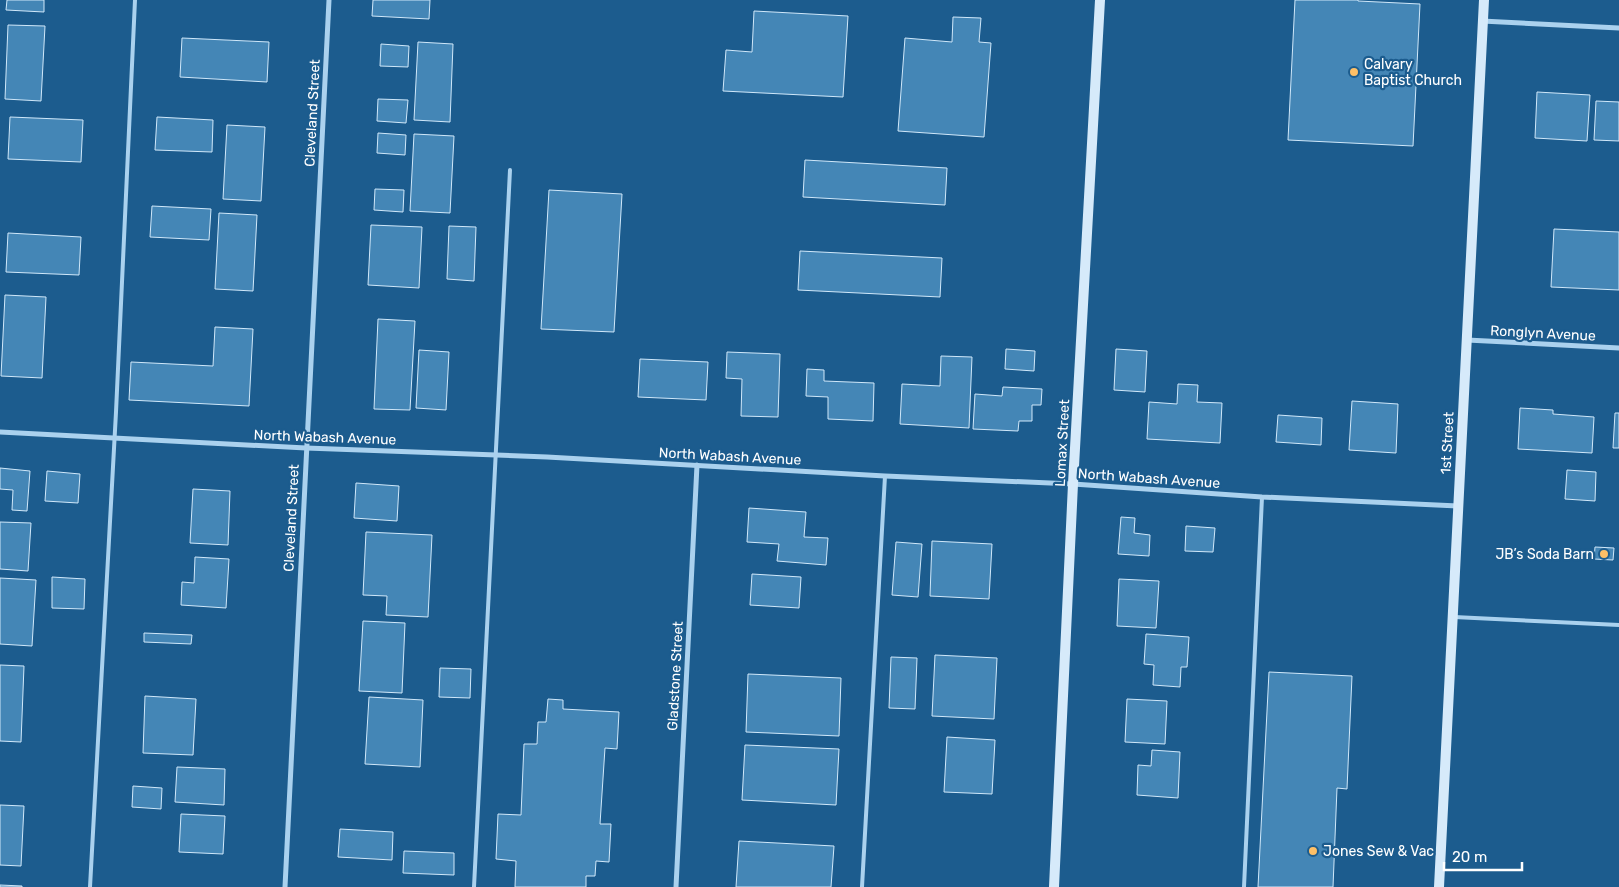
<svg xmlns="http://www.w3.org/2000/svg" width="1619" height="887" font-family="Rubik,sans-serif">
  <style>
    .building { fill: #4486b6; stroke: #d0e8fa }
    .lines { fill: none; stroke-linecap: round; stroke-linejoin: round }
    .lane { stroke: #aad1ee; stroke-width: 4 }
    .street { stroke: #aad1ee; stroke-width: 5 }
    .secondary { stroke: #d6eafa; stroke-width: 10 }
    .poi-dot { fill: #fec067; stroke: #1c5c8e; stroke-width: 2 }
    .labels { text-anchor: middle; stroke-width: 4.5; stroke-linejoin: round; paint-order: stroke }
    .poi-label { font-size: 14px; fill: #fff; stroke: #1c5c8e; text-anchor: start }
    .street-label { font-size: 14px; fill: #fff; stroke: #1c5c8e }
  </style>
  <rect width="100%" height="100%" fill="#1c5c8e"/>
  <g class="building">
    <path d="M7 0H44V12L6 10Z"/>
    <path d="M373 0H430L429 19 372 16Z"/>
    <path d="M1295 0H1358V1L1420 4 1413 146 1288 140Z"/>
    <path d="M754 11 848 16 843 97 723 91 726 50 752 52Z"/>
    <path d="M953 17 981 18 979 42 991 43 984 137 898 131 905 38 952 42Z"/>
    <path d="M8 25 45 26 41 101 5 99Z"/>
    <path d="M182 38 269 42 267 82 180 77Z"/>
    <path d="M418 42 453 44 450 122 414 120Z"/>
    <path d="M381 44 409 46 408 67 380 66Z"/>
    <path d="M1537 92 1590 95 1587 141 1535 138Z"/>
    <path d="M378 99 408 100 406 123 377 121Z"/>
    <path d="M1596 101 1619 102V141L1594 140Z"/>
    <path d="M10 117 83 120 81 162 8 159Z"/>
    <path d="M157 117 213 120 212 152 155 150Z"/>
    <path d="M227 125 265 127 261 201 223 199Z"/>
    <path d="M378 133 406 135 405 155 377 153Z"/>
    <path d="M414 134 454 136 450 213 410 211Z"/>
    <path d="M805 160 947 168 945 205 803 197Z"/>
    <path d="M375 189 404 190 403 212 374 210Z"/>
    <path d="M549 190 622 194 614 332 541 329Z"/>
    <path d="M152 206 211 209 209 240 150 237Z"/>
    <path d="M219 213 257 215 253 291 215 289Z"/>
    <path d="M371 225 422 227 419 288 368 285Z"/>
    <path d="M449 226 476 227 474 281 447 279Z"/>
    <path d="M1554 229 1619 232V290L1551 287Z"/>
    <path d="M8 233 81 237 79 275 6 272Z"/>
    <path d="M800 251 942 258 940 297 798 290Z"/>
    <path d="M5 295 46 297 42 378 1 376Z"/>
    <path d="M378 319 415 321 410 410 374 409Z"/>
    <path d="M215 327 253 329 249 406 129 400 131 362 213 366Z"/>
    <path d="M1006 349 1035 351 1034 371 1005 369Z"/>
    <path d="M1116 349 1147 351 1145 392 1114 390Z"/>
    <path d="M419 350 449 352 446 410 416 408Z"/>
    <path d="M727 352 780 354 778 417 741 416 742 379 726 378Z"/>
    <path d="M941 356 972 357 969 428 900 424 902 384 940 386Z"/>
    <path d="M640 359 708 362 706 400 638 397Z"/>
    <path d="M807 369 824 370V381L874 383 873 421 828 419V397L806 396Z"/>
    <path d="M1178 384 1198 385 1197 402 1222 403 1220 443 1147 439 1149 402 1177 404Z"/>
    <path d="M1003 387 1042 389 1041 405H1032V421H1019L1018 431 973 429 975 394 1002 396Z"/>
    <path d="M1352 401 1398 404 1396 453 1349 450Z"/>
    <path d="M1520 408 1553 410V414L1594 417 1592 453 1518 449Z"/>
    <path d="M1615 413H1619V448H1613Z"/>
    <path d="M1278 415 1322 418 1321 445 1276 442Z"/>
    <path d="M0 468 30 471 27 511 12 510 13 490 0 489Z"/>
    <path d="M1567 470 1596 472 1595 501 1565 499Z"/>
    <path d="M47 471 80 474 78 503 45 501Z"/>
    <path d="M356 483 399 486 397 521 354 518Z"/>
    <path d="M193 489 230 491 228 545 190 543Z"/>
    <path d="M749 508 806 512 804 537 828 538 826 565 777 561 779 544 747 542Z"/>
    <path d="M1121 517 1135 518 1134 533 1150 535 1149 556 1118 554Z"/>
    <path d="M0 522 31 523 28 571 0 569Z"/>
    <path d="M1186 526 1215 528 1213 552 1185 551Z"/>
    <path d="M366 532 432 535 428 617 386 615 387 596 363 595Z"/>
    <path d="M932 541 992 544 989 599 930 596Z"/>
    <path d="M896 542 922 544 918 597 892 595Z"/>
    <path d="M1595 547 1614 548 1613 560 1594 559Z"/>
    <path d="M195 557 229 559 226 608 181 605 182 582 194 583Z"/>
    <path d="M752 574 801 577 799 608 750 605Z"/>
    <path d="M52 577 85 579 84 609 52 608Z"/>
    <path d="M0 578 36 580 32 646 0 644Z"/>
    <path d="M1119 579 1159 581 1156 628 1117 626Z"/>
    <path d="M363 621 405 623 402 693 359 691Z"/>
    <path d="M144 633 192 635 191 644 144 642Z"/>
    <path d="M1146 634 1189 637 1187 667H1181L1180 687 1153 685 1154 665 1144 664Z"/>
    <path d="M935 655 997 658 994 719 932 716Z"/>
    <path d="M891 657 917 658 915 709 889 708Z"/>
    <path d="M0 665 24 666 21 742 0 741Z"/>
    <path d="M440 668 471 669 470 698 439 697Z"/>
    <path d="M1269 672 1352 676 1347 789 1337 788 1333 887H1258Z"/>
    <path d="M748 674 841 678 839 736 746 732Z"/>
    <path d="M145 696 196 699 193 755 143 753Z"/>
    <path d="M369 697 423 700 420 767 365 764Z"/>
    <path d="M548 699 563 700V709L619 712 617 749 605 748 600 824H611L609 862 596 861 595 876H586V887H515L516 861 496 859 498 814 521 815 524 744H537L538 722H546Z"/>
    <path d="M1127 699 1167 701 1165 744 1125 742Z"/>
    <path d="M947 737 995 740 992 794 944 792Z"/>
    <path d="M745 745 839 749 836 805 742 800Z"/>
    <path d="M1152 750 1180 752 1178 798 1137 795 1138 765 1151 766Z"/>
    <path d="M177 767 225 769 224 805 175 802Z"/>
    <path d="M133 786 162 788 161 809 132 807Z"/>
    <path d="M0 805 24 806 21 866 0 865Z"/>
    <path d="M181 814 225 816 223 854 179 852Z"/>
    <path d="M340 829 393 832 392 860 338 857Z"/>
    <path d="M739 841 834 846 831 887H736Z"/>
    <path d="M404 851 454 853V875L403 873Z"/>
    <path d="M0 885 22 886V887H0Z"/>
  </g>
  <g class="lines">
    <g class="lane">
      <path d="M1454 617 1619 625"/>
      <path d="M90 887 116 412 135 0"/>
      <path d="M474 887 510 170"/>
      <path d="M862 887 885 476"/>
      <path d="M1244 887 1262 497"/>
    </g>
    <g class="street">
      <path d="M1482 21 1619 28"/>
      <path d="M1467 340 1619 348"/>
      <path d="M0 432 306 448 547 457 885 476 1073 484 1262 497 1458 506"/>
      <path d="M285 887 329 0"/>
      <path d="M676 887 697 465"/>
    </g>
    <g class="secondary">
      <path d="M1054 887 1073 484 1100 0"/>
      <path d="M1439 887 1484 0"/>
    </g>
  </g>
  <g class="poi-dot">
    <circle cx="1354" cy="72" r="5"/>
    <circle cx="1604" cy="554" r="5"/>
    <circle cx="1313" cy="851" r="5"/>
  </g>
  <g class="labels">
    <g class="poi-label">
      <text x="1364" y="69">Calvary<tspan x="1364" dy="16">Baptist Church</tspan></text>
      <text x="1594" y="559" text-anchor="end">JB’s Soda Barn</text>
      <text x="1323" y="856">Jones Sew &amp; Vac</text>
    </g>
    <g class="street-label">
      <text transform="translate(312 113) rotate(-87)" y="5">Cleveland Street</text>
      <text transform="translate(1543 333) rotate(3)" y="5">Ronglyn Avenue</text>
      <text transform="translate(325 437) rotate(2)" y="5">North Wabash Avenue</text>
      <text transform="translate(1062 443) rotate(-87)" y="5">Lomax Street</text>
      <text transform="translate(1447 443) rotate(-87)" y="5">1st Street</text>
      <text transform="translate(730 456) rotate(3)" y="5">North Wabash Avenue</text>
      <text transform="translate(1149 478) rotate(4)" y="5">North Wabash Avenue</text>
      <text transform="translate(291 518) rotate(-87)" y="5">Cleveland Street</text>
      <text transform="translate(675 676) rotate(-87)" y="5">Gladstone Street</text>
    </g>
  </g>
  <path d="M1444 862v8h78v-8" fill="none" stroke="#ffffff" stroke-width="2.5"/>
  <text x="1452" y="862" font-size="15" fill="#ffffff" stroke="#1c5c8e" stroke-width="4" paint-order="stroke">20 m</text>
</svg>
